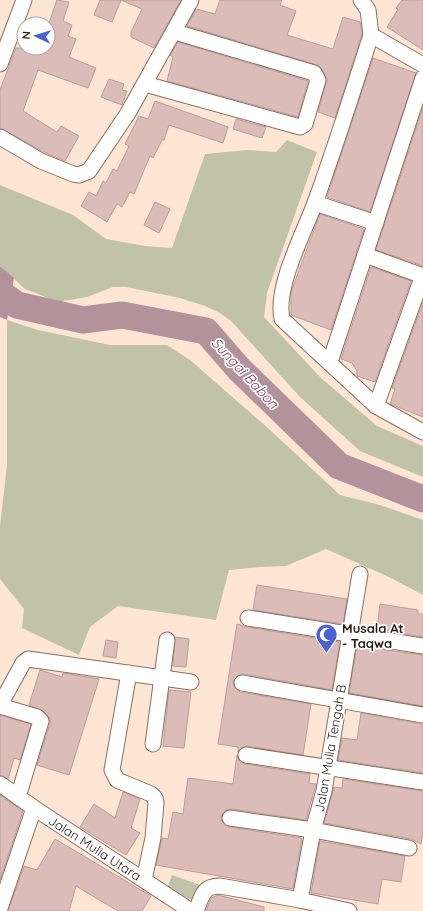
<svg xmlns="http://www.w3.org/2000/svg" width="423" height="911" font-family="Quicksand,sans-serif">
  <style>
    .green { fill: #c0c3a8 }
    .water { fill: #b3929c }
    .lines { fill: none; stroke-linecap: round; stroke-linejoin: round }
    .river { stroke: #b3929c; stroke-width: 27 }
    .building { fill: #dbbcb8; stroke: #bb9c99 }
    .minor-casing { stroke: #877061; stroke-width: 17 }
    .minor { stroke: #fff; stroke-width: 15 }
    .labels { text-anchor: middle; stroke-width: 3.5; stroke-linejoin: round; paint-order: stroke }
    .poi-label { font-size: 13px; font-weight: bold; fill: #241b15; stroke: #fff; text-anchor: start }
    .street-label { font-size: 13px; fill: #241b15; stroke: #fff }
    .water-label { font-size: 14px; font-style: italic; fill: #784658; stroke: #fff }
  </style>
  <rect width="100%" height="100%" fill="#ffe5d4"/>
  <g class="green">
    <path d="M287 140 317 152 267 293 264 317 321 378 377 426 423 446V477L360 451 300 397 231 321 220 313 205 306 180 298 126 287H113L87 297 58 302 25 289 0 266V185L73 215 106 239 145 246 172 248 205 154 247 150 276 152Z"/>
    <path d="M7 320 38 330 110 345H167L190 360 269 429 340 495 380 505 423 520V595L391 578 326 549 286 566 261 567 229 570 216 620 118 606 90 627 79 655 22 628 24 609 0 579V526L7 466Z"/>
    <path d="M172 875 200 885 194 900 166 891Z"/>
  </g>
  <path class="water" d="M0 266 14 278 7 320 0 317Z"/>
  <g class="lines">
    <path class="river" d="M0 293 17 305 83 320 122 315 206 331 239 369 339 466 423 499"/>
  </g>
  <g class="building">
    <path d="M57 0 69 2 63 21 72 25 68 36 76 39 69 57 96 68 88 88 38 70 23 111 57 132 61 126 79 136 65 161 46 153 0 128V90L16 48H48V26Z"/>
    <path d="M100 0H121L112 22 94 15Z"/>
    <path d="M121 0H181L154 48 131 37V32L142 9Z"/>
    <path d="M220 0H282L280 5 296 11 287 35 333 49 343 17 360 22 362 34 335 118 318 112 327 79 322 69 317 65 187 26 196 9 215 14Z"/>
    <path d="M402 0H423V50L387 27 398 9 396 8Z"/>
    <path d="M178 42 308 81 298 117 167 81 173 57 170 55Z"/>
    <path d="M373 58 416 73 370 212 327 197Z"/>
    <path d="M109 79 124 84 122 90 127 91 122 105 101 97Z"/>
    <path d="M155 101 228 127 223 143 169 125 164 140H162L153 158 150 156 134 194 130 192 122 207 117 204 107 222 81 206 89 192 96 196 103 181 106 183 113 169 117 171 129 146 125 144 139 116 148 119Z"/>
    <path d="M423 107V266L376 250Z"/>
    <path d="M236 119 266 127 262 138 233 129Z"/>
    <path d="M155 202 170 209 159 233 144 225Z"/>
    <path d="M320 214 364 229 331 330 291 315V293L295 281Z"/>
    <path d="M371 267 411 281 375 382 357 376V371L352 363 341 359Z"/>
    <path d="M423 302V417L390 404 395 389 392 388Z"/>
    <path d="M257 585 347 599 343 624 253 610Z"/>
    <path d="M380 604 418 610V614H423V637L377 629Z"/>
    <path d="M237 624 247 627 340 642 332 690 244 674 239 675 233 681 234 686 240 692 311 704 303 755 247 746 242 747 238 752V747L218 744Z"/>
    <path d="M175 637 189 639 186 667 173 666Z"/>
    <path d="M106 640 118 642 116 658 103 656Z"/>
    <path d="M357 646 423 655V706L349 693Z"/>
    <path d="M40 670 62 677 63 673 99 679 69 775 37 765 50 723V718L43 711 29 705Z"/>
    <path d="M169 690 191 692 184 748 163 746Z"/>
    <path d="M361 713 423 724V773L338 760 342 738 357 740Z"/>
    <path d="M0 715 31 724 20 760 14 758 8 779 0 775Z"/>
    <path d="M237 755 240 762 245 764 310 774 309 783 316 784 306 820 231 809 226 810 221 816 222 822 229 827 302 838 293 889 156 865 162 838 168 839 173 812 183 814 188 778 233 784Z"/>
    <path d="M343 779 423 791V833L421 844 411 839 324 823 334 787 342 788Z"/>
    <path d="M123 792 140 799 131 828 140 833 126 855 80 827 94 804 115 818Z"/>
    <path d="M0 795 23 811 0 880Z"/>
    <path d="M55 839 151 896 142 911H118L76 886 69 911H8L24 866 37 870Z"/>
    <path d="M320 841 405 856 401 882 382 879 378 904 311 893Z"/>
    <path d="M218 895 264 907V911H206L211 898Z"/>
  </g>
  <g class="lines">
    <defs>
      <g id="minor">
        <path d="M361 0 368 10 371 35C353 91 335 148 315 203 303 235 275 287 282 319L376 406 423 432"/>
        <path d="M371 35 423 65"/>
        <path d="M0 64 24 0"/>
        <path d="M145 84 300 127 305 124 318 80 314 73 175 32"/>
        <path d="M0 137 41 161 73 174 79 175 89 171 128 113 191 0"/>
        <path d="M315 203 376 223"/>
        <path d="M365 255 423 276"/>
        <path d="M330 362 423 78"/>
        <path d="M376 406 423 275"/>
        <path d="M248 618 423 646"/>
        <path d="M129 673 112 770 117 780 151 794 155 798 156 803 153 838 144 880"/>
        <path d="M242 683 423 715"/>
        <path d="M0 705 23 663 28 659 191 682"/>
        <path d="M0 706 37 717 41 721 18 797"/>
        <path d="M153 744 167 640"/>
        <path d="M246 755 423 782"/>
        <path d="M0 784 34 808 191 911"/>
        <path d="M230 818 313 830 409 848"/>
        <path d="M300 900 349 911"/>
        <path d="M0 908 34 808"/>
        <path d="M196 911C202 897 202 886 220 886L300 900 313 830 324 791 360 574"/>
      </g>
    </defs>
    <use href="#minor" class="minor-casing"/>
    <use href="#minor" class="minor"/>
  </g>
  <defs>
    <symbol id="mosque-pin" viewBox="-11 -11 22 30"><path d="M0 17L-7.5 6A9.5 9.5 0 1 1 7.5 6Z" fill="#4b61d6" stroke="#fff"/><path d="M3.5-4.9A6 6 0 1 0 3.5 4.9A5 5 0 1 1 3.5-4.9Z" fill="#fff"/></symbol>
  </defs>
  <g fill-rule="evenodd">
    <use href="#mosque-pin" x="314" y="622" width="25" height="34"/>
  </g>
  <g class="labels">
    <g class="poi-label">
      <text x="342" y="633">Musala At<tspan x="342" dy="15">- Taqwa</tspan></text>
    </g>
    <g class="street-label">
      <text transform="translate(330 748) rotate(-80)" y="5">Jalan Mulia Tengah B</text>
      <text transform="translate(95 848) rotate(33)" y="5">Jalan Mulia Utara</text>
    </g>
    <g class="water-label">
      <text transform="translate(245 373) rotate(47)" y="5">Sungai Babon</text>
    </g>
  </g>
  <g transform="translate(36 36) rotate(274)"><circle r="19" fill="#ffffff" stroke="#a7a4a1"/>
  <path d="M0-3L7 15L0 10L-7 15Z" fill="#4b61d6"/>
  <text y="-6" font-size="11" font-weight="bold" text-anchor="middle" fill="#241b15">N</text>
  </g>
</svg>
